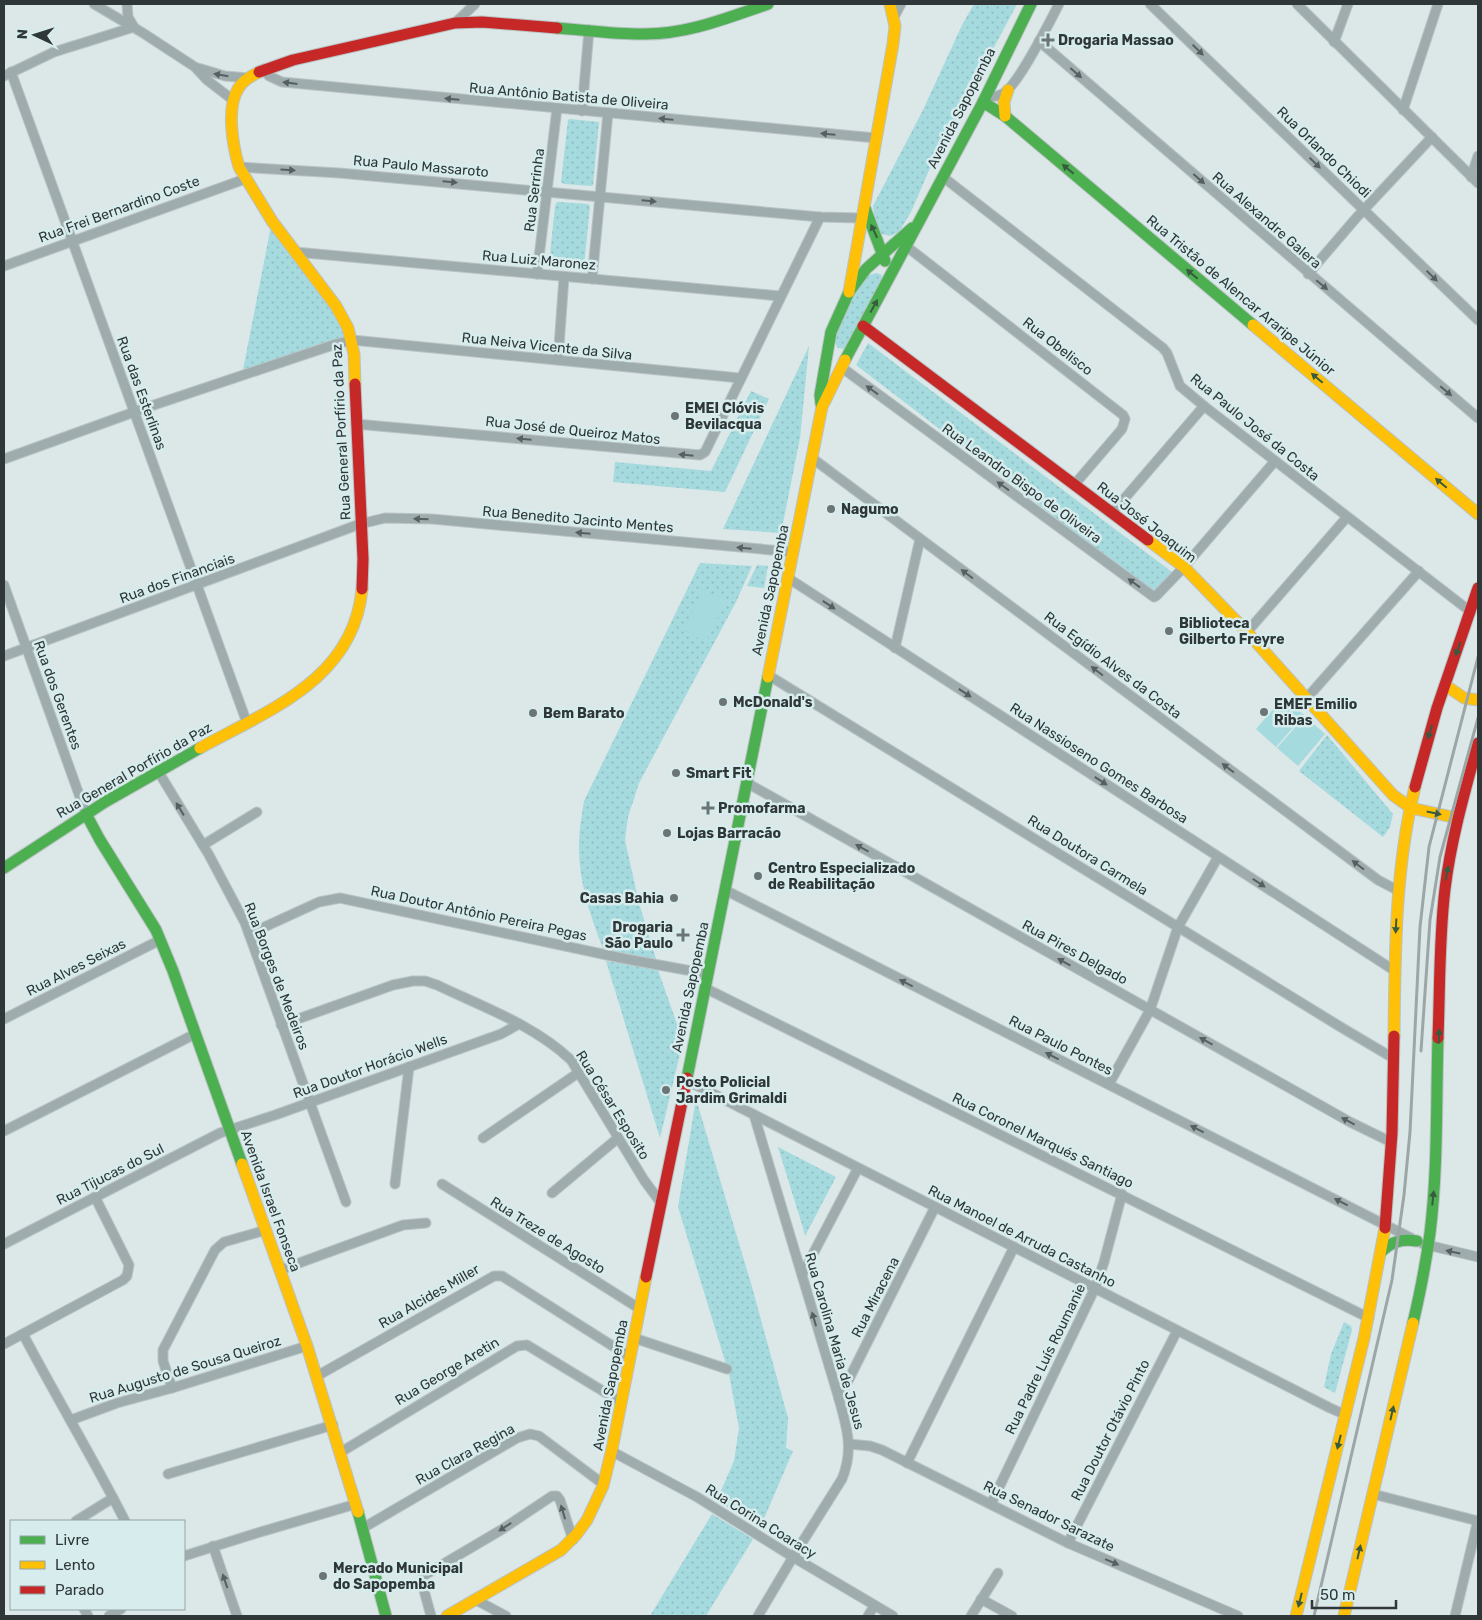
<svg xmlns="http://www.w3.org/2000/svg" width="1482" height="1620" font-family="Rubik,sans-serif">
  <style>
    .green { fill: url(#green-dots) }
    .pitch { fill: #a5dade }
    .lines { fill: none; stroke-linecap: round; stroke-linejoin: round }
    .street-casing { stroke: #bac3c4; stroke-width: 11 }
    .fast-casing { stroke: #bac3c4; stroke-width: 13 }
    .slow-casing { stroke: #bac3c4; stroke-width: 13 }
    .jam-casing { stroke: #bac3c4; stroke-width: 13 }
    .street { stroke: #9eacad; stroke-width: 9 }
    .fast { stroke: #4caf50; stroke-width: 11 }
    .slow { stroke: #ffc107; stroke-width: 11 }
    .jam { stroke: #c62828; stroke-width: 11 }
    .rail { stroke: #9ca6a7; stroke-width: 3 }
    .oneway { fill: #566061 }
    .oneway2 { fill: #385b3f }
    .poi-dot { fill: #6c7576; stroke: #d7eced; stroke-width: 2 }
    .labels { text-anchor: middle; stroke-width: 5; stroke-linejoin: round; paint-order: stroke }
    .poi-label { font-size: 14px; font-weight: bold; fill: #2f3738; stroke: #d7eced; text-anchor: start }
    .street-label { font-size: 14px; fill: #2f3738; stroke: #d7eced }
  </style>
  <defs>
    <pattern id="green-dots" width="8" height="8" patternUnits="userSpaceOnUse" patternTransform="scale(1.25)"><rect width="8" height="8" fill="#a5dade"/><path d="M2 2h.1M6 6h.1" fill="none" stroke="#8ebcbf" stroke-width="1.8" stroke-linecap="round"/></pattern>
  </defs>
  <rect width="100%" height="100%" fill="#dce7e8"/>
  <g class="green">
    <path d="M974 4H1017L930 168 911 212 899 232 890 236 882 234 876 226 873 206 923 110 962 25Z"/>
    <path d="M570 119 599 122 593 185 592 186 564 184 561 182 568 120Z"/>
    <path d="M559 202 588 204 590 206 584 266 582 268 553 266 549 264 555 206 557 202Z"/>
    <path d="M272 221 352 340 242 375Z"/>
    <path d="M877 273 882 275 881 285 851 343 844 349 838 348 834 341 849 303 868 275Z"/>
    <path d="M868 343 1172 572 1158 591H1151L856 365Z"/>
    <path d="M809 346 800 438 781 533 723 529Z"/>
    <path d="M751 391 769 399 725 492 613 482 615 462 711 471Z"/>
    <path d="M700 563 752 566 736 602 639 783 628 817 625 840 639 903 656 959 603 949C590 915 578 880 579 843 579 829 582 815 584 801Z"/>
    <path d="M757 565 768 566 764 588 747 586Z"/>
    <path d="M1327 735 1393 814 1390 827 1383 837 1299 771Z"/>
    <path d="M606 961 658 970 683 1041 660 1138Z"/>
    <path d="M696 1099 752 1287 788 1418 786 1448 793 1451 760 1528 717 1500 734 1461 739 1428 729 1374 678 1207Z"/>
    <path d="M778 1147 836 1177 805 1236 803 1228Z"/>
    <path d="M1344 1322 1351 1326 1352 1330 1335 1393 1324 1387 1331 1354Z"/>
    <path d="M712 1514 753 1539 706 1616H650Z"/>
  </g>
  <g class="pitch">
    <path d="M703 589 726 601 706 642 683 631Z"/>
    <path d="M1284 697 1304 715 1276 747 1256 729Z"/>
    <path d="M1305 716 1325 734 1298 766 1277 748Z"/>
  </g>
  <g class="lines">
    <defs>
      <g id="street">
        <path d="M94 4 143 33 195 67 207 80 233 100"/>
        <path d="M1150 4 1478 320"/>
        <path d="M1297 4 1478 183"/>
        <path d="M894 17 901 4"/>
        <path d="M455 23 475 4"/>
        <path d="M1039 41 1478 418"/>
        <path d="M1334 42 1348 4"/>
        <path d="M198 68 225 76 248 78"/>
        <path d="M264 69 269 76 282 82 876 138"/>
        <path d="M11 72 247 723"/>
        <path d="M4 76 54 52 134 27 128 17 127 4"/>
        <path d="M986 96C992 97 998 97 1004 93 1020 82 1049 23 1059 4"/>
        <path d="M1403 110 1438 4"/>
        <path d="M582 111 589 30"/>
        <path d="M239 167 339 173 820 217 861 218"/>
        <path d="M943 177 1163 348 1167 353 1180 386 1204 406 1471 612"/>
        <path d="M1471 177 1478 156"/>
        <path d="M906 246 1123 415 1125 419 1122 429 1074 485"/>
        <path d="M295 252 780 296"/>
        <path d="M4 266 245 179"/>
        <path d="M537 274 557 108"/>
        <path d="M1308 274 1357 217 1432 137"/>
        <path d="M592 279 608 113"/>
        <path d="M558 360 564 277"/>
        <path d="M841 367 1154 597 1156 596 1184 567 1275 461"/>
        <path d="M356 424 700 455 705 452 820 217"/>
        <path d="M812 458 1378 880 1399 891"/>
        <path d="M4 459 148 407 336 344 352 340 740 378"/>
        <path d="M1112 513 1204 406"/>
        <path d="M788 578 1395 971"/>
        <path d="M4 585 86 814"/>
        <path d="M1247 632 1347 517"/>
        <path d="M895 648 920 539"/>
        <path d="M4 656 360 524 385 518 432 519 793 552"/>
        <path d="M768 675 1339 1026 1393 1058"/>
        <path d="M1306 699 1419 571"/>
        <path d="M158 771 209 855 245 923 346 1202"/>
        <path d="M747 783 1350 1122 1391 1142"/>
        <path d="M203 845 257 812"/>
        <path d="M725 890 1411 1238"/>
        <path d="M249 934 319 902 340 898 621 958 708 974"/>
        <path d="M705 988 1369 1318"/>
        <path d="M4 1019 160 940"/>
        <path d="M281 1025 393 985 413 981H425L437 985C483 1007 534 1025 571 1060L644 1180 661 1203"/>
        <path d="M686 1080 1330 1408 1346 1415"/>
        <path d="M1109 1084 1150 1010 1178 927 1218 857"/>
        <path d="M754 1115 839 1399C847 1428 854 1450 842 1479L793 1557 758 1616"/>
        <path d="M4 1131 195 1034"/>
        <path d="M483 1138 578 1073"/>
        <path d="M395 1184 409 1067"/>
        <path d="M442 1184 640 1309"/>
        <path d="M552 1193 618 1138"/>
        <path d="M4 1244 220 1133 275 1115 501 1034 519 1024"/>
        <path d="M1423 1244 1478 1257"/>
        <path d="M280 1270 403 1225 426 1223"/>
        <path d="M802 1275 858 1168"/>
        <path d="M23 1334C56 1397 93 1458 125 1521"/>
        <path d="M634 1338 727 1369"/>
        <path d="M4 1344 123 1280 127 1276 129 1265 95 1197"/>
        <path d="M317 1376 494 1276H502L630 1357"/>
        <path d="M172 1388 163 1361V1350L215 1250 224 1242 266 1230"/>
        <path d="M839 1399 935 1207"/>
        <path d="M71 1420 117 1403 172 1388 307 1346"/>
        <path d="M849 1444 870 1446 882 1450 1068 1543 1238 1616"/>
        <path d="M341 1452 517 1346 527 1345 621 1402"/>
        <path d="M613 1452 697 1497 793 1557 893 1616"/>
        <path d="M907 1463 1014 1247"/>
        <path d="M168 1474 333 1425"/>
        <path d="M1373 1494 1478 1521"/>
        <path d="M991 1504 1095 1288 1104 1262 1122 1194"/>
        <path d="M76 1521 113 1498"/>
        <path d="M363 1528 517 1438 530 1434 539 1436 603 1484"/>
        <path d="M1068 1543 1177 1331"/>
        <path d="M213 1546 237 1616"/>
        <path d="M184 1556 257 1533 356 1504"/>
        <path d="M981 1599 1012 1616"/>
        <path d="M476 1600 506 1616"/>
        <path d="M84 1609 88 1616"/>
        <path d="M109 1616 121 1609"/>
        <path d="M431 1616 422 1583 423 1576 501 1530 552 1496H557L560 1500 573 1540"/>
        <path d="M868 1616 874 1606"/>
        <path d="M971 1616 998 1573"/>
        <path d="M1455 1616 1478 1520"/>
      </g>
      <g id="fast">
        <path d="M557 28C585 30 613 34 641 34 686 35 727 18 768 4"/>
        <path d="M983 102 1005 116 1253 325"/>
        <path d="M865 208 885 261"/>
        <path d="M845 360 983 102 1031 4"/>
        <path d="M821 404 820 395 831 332 849 292 866 269 912 228"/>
        <path d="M86 814 100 840 156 930 173 971 242 1164"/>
        <path d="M4 868 105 802 200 748"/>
        <path d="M687 1078 768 677"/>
        <path d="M1381 1252C1392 1241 1402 1239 1417 1241"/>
        <path d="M1413 1323C1420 1293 1426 1263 1430 1233 1438 1168 1436 1102 1438 1038"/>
        <path d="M358 1512 386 1616"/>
      </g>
      <g id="slow">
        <path d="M259 72C251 76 242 81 238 89 226 108 233 147 239 167L272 221 336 306 348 328 354 354 355 384"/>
        <path d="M1005 116 1004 102 1008 90"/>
        <path d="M849 292 893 44 895 26 890 4"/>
        <path d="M1253 325 1478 514"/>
        <path d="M1148 540 1184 567 1247 632 1393 795 1411 808 1457 818"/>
        <path d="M768 677 822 407 845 360"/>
        <path d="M1445 685 1464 698 1478 700"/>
        <path d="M200 748C269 710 354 679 362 589"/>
        <path d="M1394 1036C1395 953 1395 868 1415 787"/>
        <path d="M242 1164 307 1346 358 1512"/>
        <path d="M447 1616 561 1550 576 1535 587 1520 603 1486 612 1449 646 1277"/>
        <path d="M1296 1616 1364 1338 1385 1228"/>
        <path d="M1344 1616 1413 1323"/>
      </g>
      <g id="jam">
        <path d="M259 72 293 60 455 23 482 22 557 28"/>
        <path d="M863 326 1148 540"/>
        <path d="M355 384 363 559 362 589"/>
        <path d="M1415 787 1437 708 1478 588"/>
        <path d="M1438 1038C1440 988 1439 938 1445 889 1451 839 1465 791 1478 743"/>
        <path d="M1385 1228 1392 1133 1394 1036"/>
        <path d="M646 1277 687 1078"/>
      </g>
    </defs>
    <use href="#street" class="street-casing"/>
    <use href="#fast" class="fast-casing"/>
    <use href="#slow" class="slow-casing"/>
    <use href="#jam" class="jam-casing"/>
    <use href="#street" class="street"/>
    <use href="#fast" class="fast"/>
    <use href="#slow" class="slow"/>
    <use href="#jam" class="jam"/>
    <g class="rail">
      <path d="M1421 1051 1430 920 1440 857 1478 718"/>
      <path d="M1314 1616 1392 1280 1404 1195 1410 1132 1420 927 1429 847 1478 657"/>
    </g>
  </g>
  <defs><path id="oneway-solid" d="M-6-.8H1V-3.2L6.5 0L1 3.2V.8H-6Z" transform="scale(1.25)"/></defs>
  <g class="oneway">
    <use href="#oneway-solid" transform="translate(1198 50) rotate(44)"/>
    <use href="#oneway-solid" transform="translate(1076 73) rotate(41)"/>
    <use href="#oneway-solid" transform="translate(221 75) rotate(-170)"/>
    <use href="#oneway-solid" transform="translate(290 83) rotate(-173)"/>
    <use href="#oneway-solid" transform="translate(452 99) rotate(-175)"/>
    <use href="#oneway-solid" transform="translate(666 119) rotate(-175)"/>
    <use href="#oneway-solid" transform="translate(828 134) rotate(-175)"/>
    <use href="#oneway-solid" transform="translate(1315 163) rotate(44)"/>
    <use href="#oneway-solid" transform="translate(288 170) rotate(3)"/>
    <use href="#oneway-solid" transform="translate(1199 179) rotate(41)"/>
    <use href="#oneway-solid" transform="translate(450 182) rotate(5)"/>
    <use href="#oneway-solid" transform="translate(649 201) rotate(5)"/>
    <use href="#oneway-solid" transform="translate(1432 276) rotate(44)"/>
    <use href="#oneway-solid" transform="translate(1322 285) rotate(40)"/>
    <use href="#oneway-solid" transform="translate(872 390) rotate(-144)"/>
    <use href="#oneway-solid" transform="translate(1446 391) rotate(40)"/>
    <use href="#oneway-solid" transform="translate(524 439) rotate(-175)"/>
    <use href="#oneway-solid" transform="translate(686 455) rotate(-174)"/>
    <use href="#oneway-solid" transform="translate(1003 486) rotate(-144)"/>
    <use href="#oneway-solid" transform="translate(421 519) rotate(-178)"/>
    <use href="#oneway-solid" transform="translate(583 533) rotate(-175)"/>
    <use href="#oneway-solid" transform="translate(744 548) rotate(-175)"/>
    <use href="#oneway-solid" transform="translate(967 574) rotate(-143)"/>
    <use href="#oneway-solid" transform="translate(1134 583) rotate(-144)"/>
    <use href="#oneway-solid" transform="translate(829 605) rotate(33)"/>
    <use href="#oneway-solid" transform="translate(1097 671) rotate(-143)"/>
    <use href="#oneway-solid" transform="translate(965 693) rotate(33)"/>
    <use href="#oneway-solid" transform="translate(1228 768) rotate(-143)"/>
    <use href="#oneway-solid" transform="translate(1101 781) rotate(33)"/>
    <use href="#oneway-solid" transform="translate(180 809) rotate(-122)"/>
    <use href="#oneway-solid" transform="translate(862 848) rotate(-151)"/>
    <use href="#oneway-solid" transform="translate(1358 865) rotate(-143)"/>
    <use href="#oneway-solid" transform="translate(1259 883) rotate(33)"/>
    <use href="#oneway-solid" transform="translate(1064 962) rotate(-151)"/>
    <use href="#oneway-solid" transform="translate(906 983) rotate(-153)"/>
    <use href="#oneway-solid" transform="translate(1206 1041) rotate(-151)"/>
    <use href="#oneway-solid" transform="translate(1052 1056) rotate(-153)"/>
    <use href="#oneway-solid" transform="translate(1348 1121) rotate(-152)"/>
    <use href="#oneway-solid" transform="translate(1197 1129) rotate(-153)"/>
    <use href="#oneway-solid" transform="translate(1341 1202) rotate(-153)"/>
    <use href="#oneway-solid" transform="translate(1453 1252) rotate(-168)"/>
    <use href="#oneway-solid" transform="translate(814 1319) rotate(-106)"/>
    <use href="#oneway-solid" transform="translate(563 1512) rotate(-107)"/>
    <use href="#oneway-solid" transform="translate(505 1527) rotate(147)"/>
    <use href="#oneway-solid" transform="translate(1112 1562) rotate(23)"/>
    <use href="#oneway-solid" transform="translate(225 1581) rotate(-109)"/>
  </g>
  <g class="oneway2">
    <use href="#oneway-solid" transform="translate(1068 169) rotate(-140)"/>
    <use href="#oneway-solid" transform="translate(874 231) rotate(-115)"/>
    <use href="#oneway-solid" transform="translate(1192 274) rotate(-140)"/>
    <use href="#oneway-solid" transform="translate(874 306) rotate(-61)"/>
    <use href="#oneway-solid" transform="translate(1317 378) rotate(-140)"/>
    <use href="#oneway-solid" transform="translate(1441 483) rotate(-140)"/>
    <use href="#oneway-solid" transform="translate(1458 649) rotate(110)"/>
    <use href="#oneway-solid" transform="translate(1430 732) rotate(108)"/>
    <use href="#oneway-solid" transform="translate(1434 813) rotate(12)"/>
    <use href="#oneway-solid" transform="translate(1447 873) rotate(-80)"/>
    <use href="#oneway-solid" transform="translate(1396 926) rotate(93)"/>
    <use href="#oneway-solid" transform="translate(1439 1036) rotate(-88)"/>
    <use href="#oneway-solid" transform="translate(1433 1198) rotate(-84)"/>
    <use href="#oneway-solid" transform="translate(1392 1413) rotate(-77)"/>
    <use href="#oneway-solid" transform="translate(1339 1442) rotate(104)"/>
    <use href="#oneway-solid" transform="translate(1359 1552) rotate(-77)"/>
    <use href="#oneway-solid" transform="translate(1300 1600) rotate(104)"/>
  </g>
  <g class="poi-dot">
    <path d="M1045.5 32.5h5v5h5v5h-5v5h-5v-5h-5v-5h5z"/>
    <circle cx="675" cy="416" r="5"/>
    <circle cx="831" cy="509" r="5"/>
    <circle cx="1169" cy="631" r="5"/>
    <circle cx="723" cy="702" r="5"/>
    <circle cx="1264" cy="712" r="5"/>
    <circle cx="533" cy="713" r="5"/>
    <circle cx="676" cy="773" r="5"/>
    <path d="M705.5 800.5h5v5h5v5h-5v5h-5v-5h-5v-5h5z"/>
    <circle cx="667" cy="833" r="5"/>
    <circle cx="758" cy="876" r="5"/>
    <circle cx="674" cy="898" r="5"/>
    <path d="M680.5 927.5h5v5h5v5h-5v5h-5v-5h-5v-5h5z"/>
    <circle cx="666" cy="1090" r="5"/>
    <circle cx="323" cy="1576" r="5"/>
  </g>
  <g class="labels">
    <g class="poi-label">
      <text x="1058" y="45">Drogaria Massao</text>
      <text x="685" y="413">EMEI Clóvis<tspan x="685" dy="16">Bevilacqua</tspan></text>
      <text x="841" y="514">Nagumo</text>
      <text x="1179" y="628">Biblioteca<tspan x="1179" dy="16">Gilberto Freyre</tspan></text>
      <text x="733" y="707">McDonald's</text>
      <text x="1274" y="709">EMEF Emilio<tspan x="1274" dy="16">Ribas</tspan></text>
      <text x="543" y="718">Bem Barato</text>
      <text x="686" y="778">Smart Fit</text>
      <text x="718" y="813">Promofarma</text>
      <text x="677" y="838">Lojas Barracão</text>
      <text x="768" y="873">Centro Especializado<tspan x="768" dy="16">de Reabilitação</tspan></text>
      <text x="664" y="903" text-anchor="end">Casas Bahia</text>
      <text x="673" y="932" text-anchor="end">Drogaria<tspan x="673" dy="16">São Paulo</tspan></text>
      <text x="676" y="1087">Posto Policial<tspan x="676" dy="16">Jardim Grimaldi</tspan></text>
      <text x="333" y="1573">Mercado Municipal<tspan x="333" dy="16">do Sapopemba</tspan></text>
    </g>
    <g class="street-label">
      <text transform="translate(569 96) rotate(5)" y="5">Rua Antônio Batista de Oliveira</text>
      <text transform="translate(961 108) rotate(-63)" y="5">Avenida Sapopemba</text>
      <text transform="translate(1324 152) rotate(44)" y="5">Rua Orlando Chiodi</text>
      <text transform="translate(421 166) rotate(5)" y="5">Rua Paulo Massaroto</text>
      <text transform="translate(534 190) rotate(-83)" y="5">Rua Serrinha</text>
      <text transform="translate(119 209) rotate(-20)" y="5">Rua Frei Bernardino Coste</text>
      <text transform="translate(1267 220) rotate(41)" y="5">Rua Alexandre Galera</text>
      <text transform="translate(539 260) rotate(5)" y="5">Rua Luiz Maronez</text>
      <text transform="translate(1241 295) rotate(40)" y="5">Rua Tristão de Alencar Araripe Júnior</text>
      <text transform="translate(547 346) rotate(6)" y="5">Rua Neiva Vicente da Silva</text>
      <text transform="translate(1058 346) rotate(38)" y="5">Rua Obelisco</text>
      <text transform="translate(142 393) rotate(70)" y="5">Rua das Esterlinas</text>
      <text transform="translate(1255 427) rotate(39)" y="5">Rua Paulo José da Costa</text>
      <text transform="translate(573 430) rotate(6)" y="5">Rua José de Queiroz Matos</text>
      <text transform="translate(341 432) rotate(-93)" y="5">Rua General Porfírio da Paz</text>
      <text transform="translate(1022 483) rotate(36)" y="5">Rua Leandro Bispo de Oliveira</text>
      <text transform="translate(578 519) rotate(5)" y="5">Rua Benedito Jacinto Mentes</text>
      <text transform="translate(1147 522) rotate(38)" y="5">Rua José Joaquim</text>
      <text transform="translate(177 578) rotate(-20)" y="5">Rua dos Financiais</text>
      <text transform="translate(770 590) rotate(-78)" y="5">Avenida Sapopemba</text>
      <text transform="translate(1113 665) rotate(37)" y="5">Rua Egídio Alves da Costa</text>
      <text transform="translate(58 695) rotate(70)" y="5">Rua dos Gerentes</text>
      <text transform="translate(1099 763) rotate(33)" y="5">Rua Nassioseno Gomes Barbosa</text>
      <text transform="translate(134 770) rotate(-30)" y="5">Rua General Porfírio da Paz</text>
      <text transform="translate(1088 855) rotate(32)" y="5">Rua Doutora Carmela</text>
      <text transform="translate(479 913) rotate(12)" y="5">Rua Doutor Antônio Pereira Pegas</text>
      <text transform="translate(1075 952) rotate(29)" y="5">Rua Pires Delgado</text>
      <text transform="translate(76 967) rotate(-27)" y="5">Rua Alves Seixas</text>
      <text transform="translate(277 976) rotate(69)" y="5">Rua Borges de Medeiros</text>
      <text transform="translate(690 987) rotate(-78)" y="5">Avenida Sapopemba</text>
      <text transform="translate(1061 1045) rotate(27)" y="5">Rua Paulo Pontes</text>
      <text transform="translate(370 1066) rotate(-20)" y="5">Rua Doutor Horácio Wells</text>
      <text transform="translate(613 1105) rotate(58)" y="5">Rua César Esposito</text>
      <text transform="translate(1043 1140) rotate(26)" y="5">Rua Coronel Marqués Santiago</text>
      <text transform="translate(110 1174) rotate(-27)" y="5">Rua Tijucas do Sul</text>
      <text transform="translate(271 1201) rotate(70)" y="5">Avenida Israel Fonseca</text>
      <text transform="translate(548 1235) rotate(32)" y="5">Rua Treze de Agosto</text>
      <text transform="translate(1022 1236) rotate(27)" y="5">Rua Manoel de Arruda Castanho</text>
      <text transform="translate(429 1296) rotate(-30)" y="5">Rua Alcides Miller</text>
      <text transform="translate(875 1297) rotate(-63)" y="5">Rua Miracena</text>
      <text transform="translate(835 1341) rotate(74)" y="5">Rua Carolina Maria de Jesus</text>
      <text transform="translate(1045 1359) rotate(-64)" y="5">Rua Padre Luís Roumanie</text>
      <text transform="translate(185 1369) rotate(-17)" y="5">Rua Augusto de Sousa Queiroz</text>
      <text transform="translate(447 1371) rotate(-31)" y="5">Rua George Aretin</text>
      <text transform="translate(610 1385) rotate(-79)" y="5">Avenida Sapopemba</text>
      <text transform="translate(1110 1430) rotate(-63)" y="5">Rua Doutor Otávio Pinto</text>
      <text transform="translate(465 1454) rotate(-29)" y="5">Rua Clara Regina</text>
      <text transform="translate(1049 1516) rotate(26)" y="5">Rua Senador Sarazate</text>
      <text transform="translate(761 1521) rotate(32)" y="5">Rua Corina Coaracy</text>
    </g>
  </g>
  <rect width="1482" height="1620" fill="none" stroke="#2f3738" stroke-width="10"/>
  <rect x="10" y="1520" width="175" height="90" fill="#d7eced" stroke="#94a4a5"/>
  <rect x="20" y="1536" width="25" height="8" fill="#4caf50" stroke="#94a4a5"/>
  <text x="55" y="1545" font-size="15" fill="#2f3738">Livre</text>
  <rect x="20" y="1561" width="25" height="8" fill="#ffc107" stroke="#94a4a5"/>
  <text x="55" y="1570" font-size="15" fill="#2f3738">Lento</text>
  <rect x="20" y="1586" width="25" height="8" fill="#c62828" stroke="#94a4a5"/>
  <text x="55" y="1595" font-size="15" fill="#2f3738">Parado</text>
  <g transform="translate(35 35) rotate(274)" stroke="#d7eced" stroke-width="4" paint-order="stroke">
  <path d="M0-4L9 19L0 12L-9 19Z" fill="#2f3738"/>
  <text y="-8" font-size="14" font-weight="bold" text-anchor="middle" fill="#2f3738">N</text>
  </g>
  <path d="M1312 1600v8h84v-8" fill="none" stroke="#2f3738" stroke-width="2.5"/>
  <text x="1320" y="1600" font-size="15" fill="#2f3738" stroke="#d7eced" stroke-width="4" paint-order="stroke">50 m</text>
</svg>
